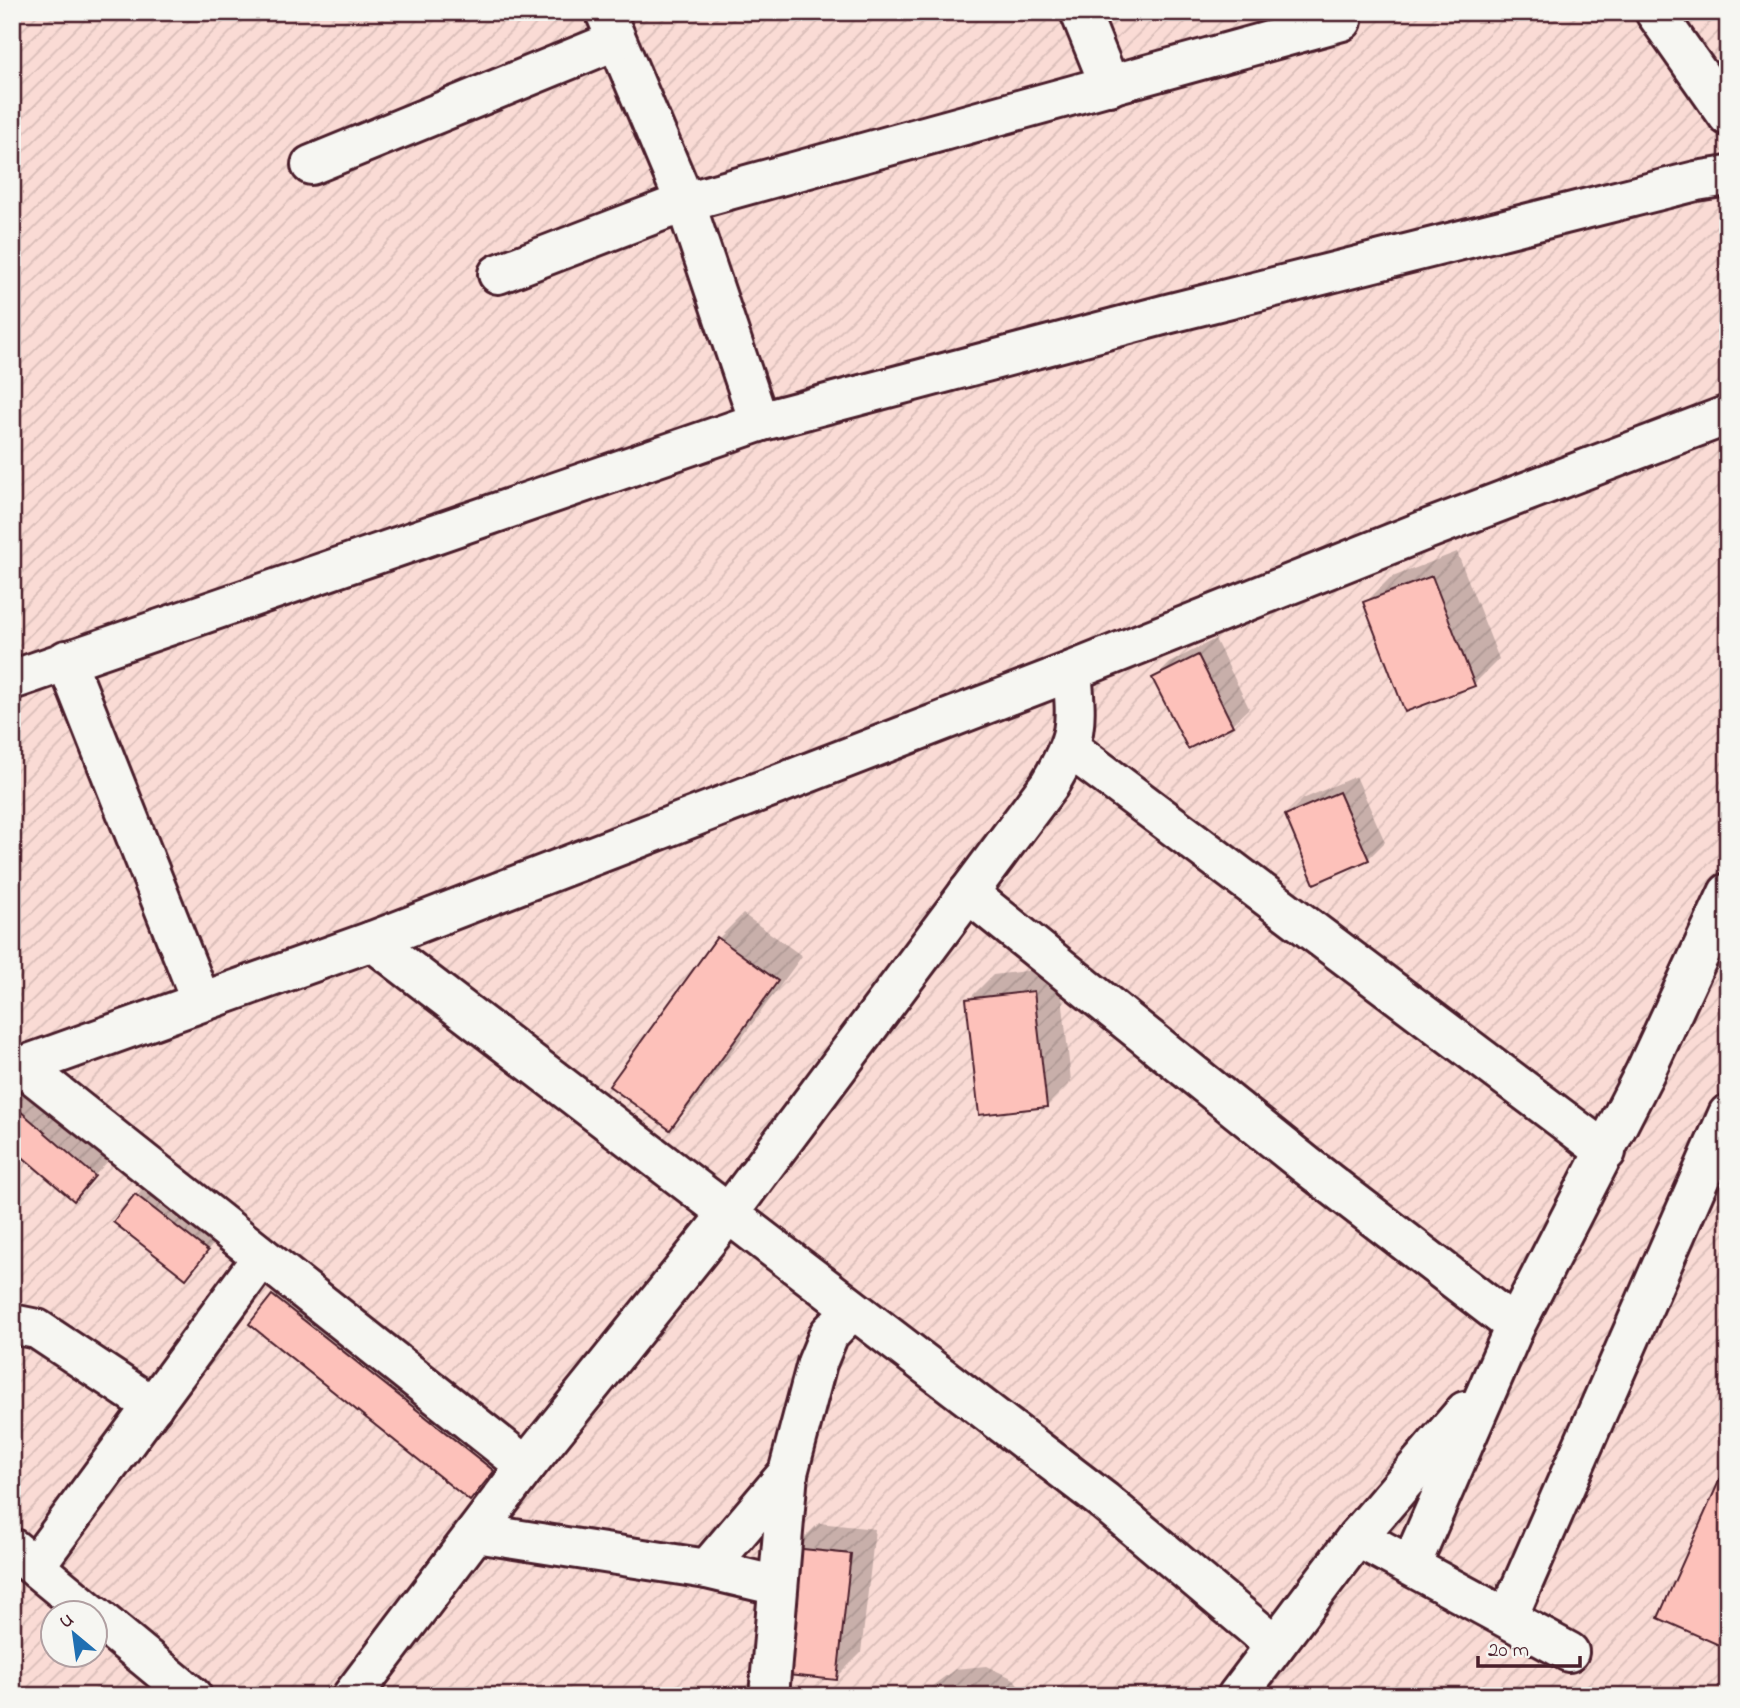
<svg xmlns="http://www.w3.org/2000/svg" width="1740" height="1708" font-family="'Indie Flower',sans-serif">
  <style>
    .industrial { fill: url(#industrial-furrows); fill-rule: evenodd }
    .shadow { fill: #0003 }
    .building { fill: #fdc1ba; stroke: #4a1f2b; stroke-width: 2 }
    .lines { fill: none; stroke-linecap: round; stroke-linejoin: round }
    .minor-casing { stroke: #4a1f2b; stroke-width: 44 }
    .minor { stroke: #f6f6f2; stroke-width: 38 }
  </style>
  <defs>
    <pattern id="industrial-furrows" width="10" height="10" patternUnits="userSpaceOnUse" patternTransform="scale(1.75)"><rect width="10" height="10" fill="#fadbd5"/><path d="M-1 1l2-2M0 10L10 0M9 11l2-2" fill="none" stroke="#d8bcb7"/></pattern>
  </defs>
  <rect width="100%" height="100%" fill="#f8e6e1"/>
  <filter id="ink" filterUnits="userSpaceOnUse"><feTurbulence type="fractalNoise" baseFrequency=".0143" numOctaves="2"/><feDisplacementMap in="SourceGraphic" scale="14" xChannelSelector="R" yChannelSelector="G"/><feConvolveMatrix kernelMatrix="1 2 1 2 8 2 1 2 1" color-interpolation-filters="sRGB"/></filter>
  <g filter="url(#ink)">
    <path class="industrial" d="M12 12H1728V1696H12ZM52 1614H94V1656H52Z"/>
    <g class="shadow">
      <path d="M1457 552 1499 659 1474 684 1365 603 1390 578Z"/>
      <path d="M1215 639 1249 708 1232 724 1189 747 1154 679 1171 662Z"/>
      <path d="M1356 776 1385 842 1368 859 1287 815 1303 799Z"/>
      <path d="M743 914 802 956 694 1103 669 1128 718 939Z"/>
      <path d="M1059 967 1071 1081 1046 1106 968 1000 993 975Z"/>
      <path d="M12 1074 110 1159 74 1198 12 1145Z"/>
      <path d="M153 1178 223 1233 185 1277 115 1221Z"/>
      <path d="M298 1271 517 1445 470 1498 273 1296Z"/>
      <path d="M819 1523 875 1529 861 1653 836 1678 794 1548Z"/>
      <path d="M986 1666 1014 1679 1026 1696H919L955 1669Z"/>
      <path d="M451 1689 515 1694V1696H445Z"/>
    </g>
    <g class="building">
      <path d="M1432 576 1475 686 1405 712 1363 602Z"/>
      <path d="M1198 655 1233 726 1188 749 1152 678Z"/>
      <path d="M1339 792 1369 860 1314 884 1285 815Z"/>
      <path d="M717 937 778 981 670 1130 609 1086Z"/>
      <path d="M1034 991 1047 1107 979 1115 966 999Z"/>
      <path d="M12 1104 95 1176 74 1201 12 1148Z"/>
      <path d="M135 1194 208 1251 186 1279 113 1222Z"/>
      <path d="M272 1295 494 1471 470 1501 249 1324Z"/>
      <path d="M1728 1461V1649L1658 1618Z"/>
      <path d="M793 1548 851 1554 837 1680 778 1674Z"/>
      <path d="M960 1691 971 1696H924L928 1693Z"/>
    </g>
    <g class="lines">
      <defs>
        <g id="minor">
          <path d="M605 12 685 202 759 422"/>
          <path d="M1080 12 1110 86"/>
          <path d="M1655 12 1728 116"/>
          <path d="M311 165 615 41"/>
          <path d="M498 274 685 202 1342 21"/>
          <path d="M66 660 201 1001"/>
          <path d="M12 680 759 422 1167 314 1696 181 1728 176"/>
          <path d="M1071 749 1606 1152"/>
          <path d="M968 893 1306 1165 1515 1326"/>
          <path d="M372 941 1104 1501 1275 1645"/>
          <path d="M22 1066 526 1466"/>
          <path d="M12 1070 372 941 1072 671 1423 531 1728 415"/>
          <path d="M12 1324 37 1329 153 1406"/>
          <path d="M476 1533 707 1569 778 1586"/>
          <path d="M1357 1537 1569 1652"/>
          <path d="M12 1548 92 1614"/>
          <path d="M1411 1565 1515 1326 1645 1072 1728 893"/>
          <path d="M35 1566 262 1257"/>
          <path d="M707 1569 788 1473"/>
          <path d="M94 1615 192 1696"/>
          <path d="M1508 1617 1728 1114"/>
          <path d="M352 1696 526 1466 729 1213 1049 785C1078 737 1077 726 1072 671"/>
          <path d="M769 1696 788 1473 817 1363 829 1334 852 1310"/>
          <path d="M1237 1696 1357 1537 1465 1411"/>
        </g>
      </defs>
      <use href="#minor" class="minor-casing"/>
      <use href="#minor" class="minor"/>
    </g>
  </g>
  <rect width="1740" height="1708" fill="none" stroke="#f6f6f2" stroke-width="42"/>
  <rect x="21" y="21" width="1698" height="1666" fill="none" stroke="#4a1f2b" stroke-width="2.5" filter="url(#ink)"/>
  <g transform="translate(74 1634) rotate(331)"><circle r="33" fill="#f6f6f2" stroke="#b1a0a2" stroke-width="2"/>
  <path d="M0-5L12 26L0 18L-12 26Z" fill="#1f6fb2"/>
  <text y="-10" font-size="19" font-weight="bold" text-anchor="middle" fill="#4a1f2b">U</text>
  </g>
  <path d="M1478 1656v10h102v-10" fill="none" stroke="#4a1f2b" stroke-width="3.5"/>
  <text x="1488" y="1656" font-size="21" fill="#4a1f2b" stroke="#f6f6f2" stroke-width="5" paint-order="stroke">20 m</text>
</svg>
